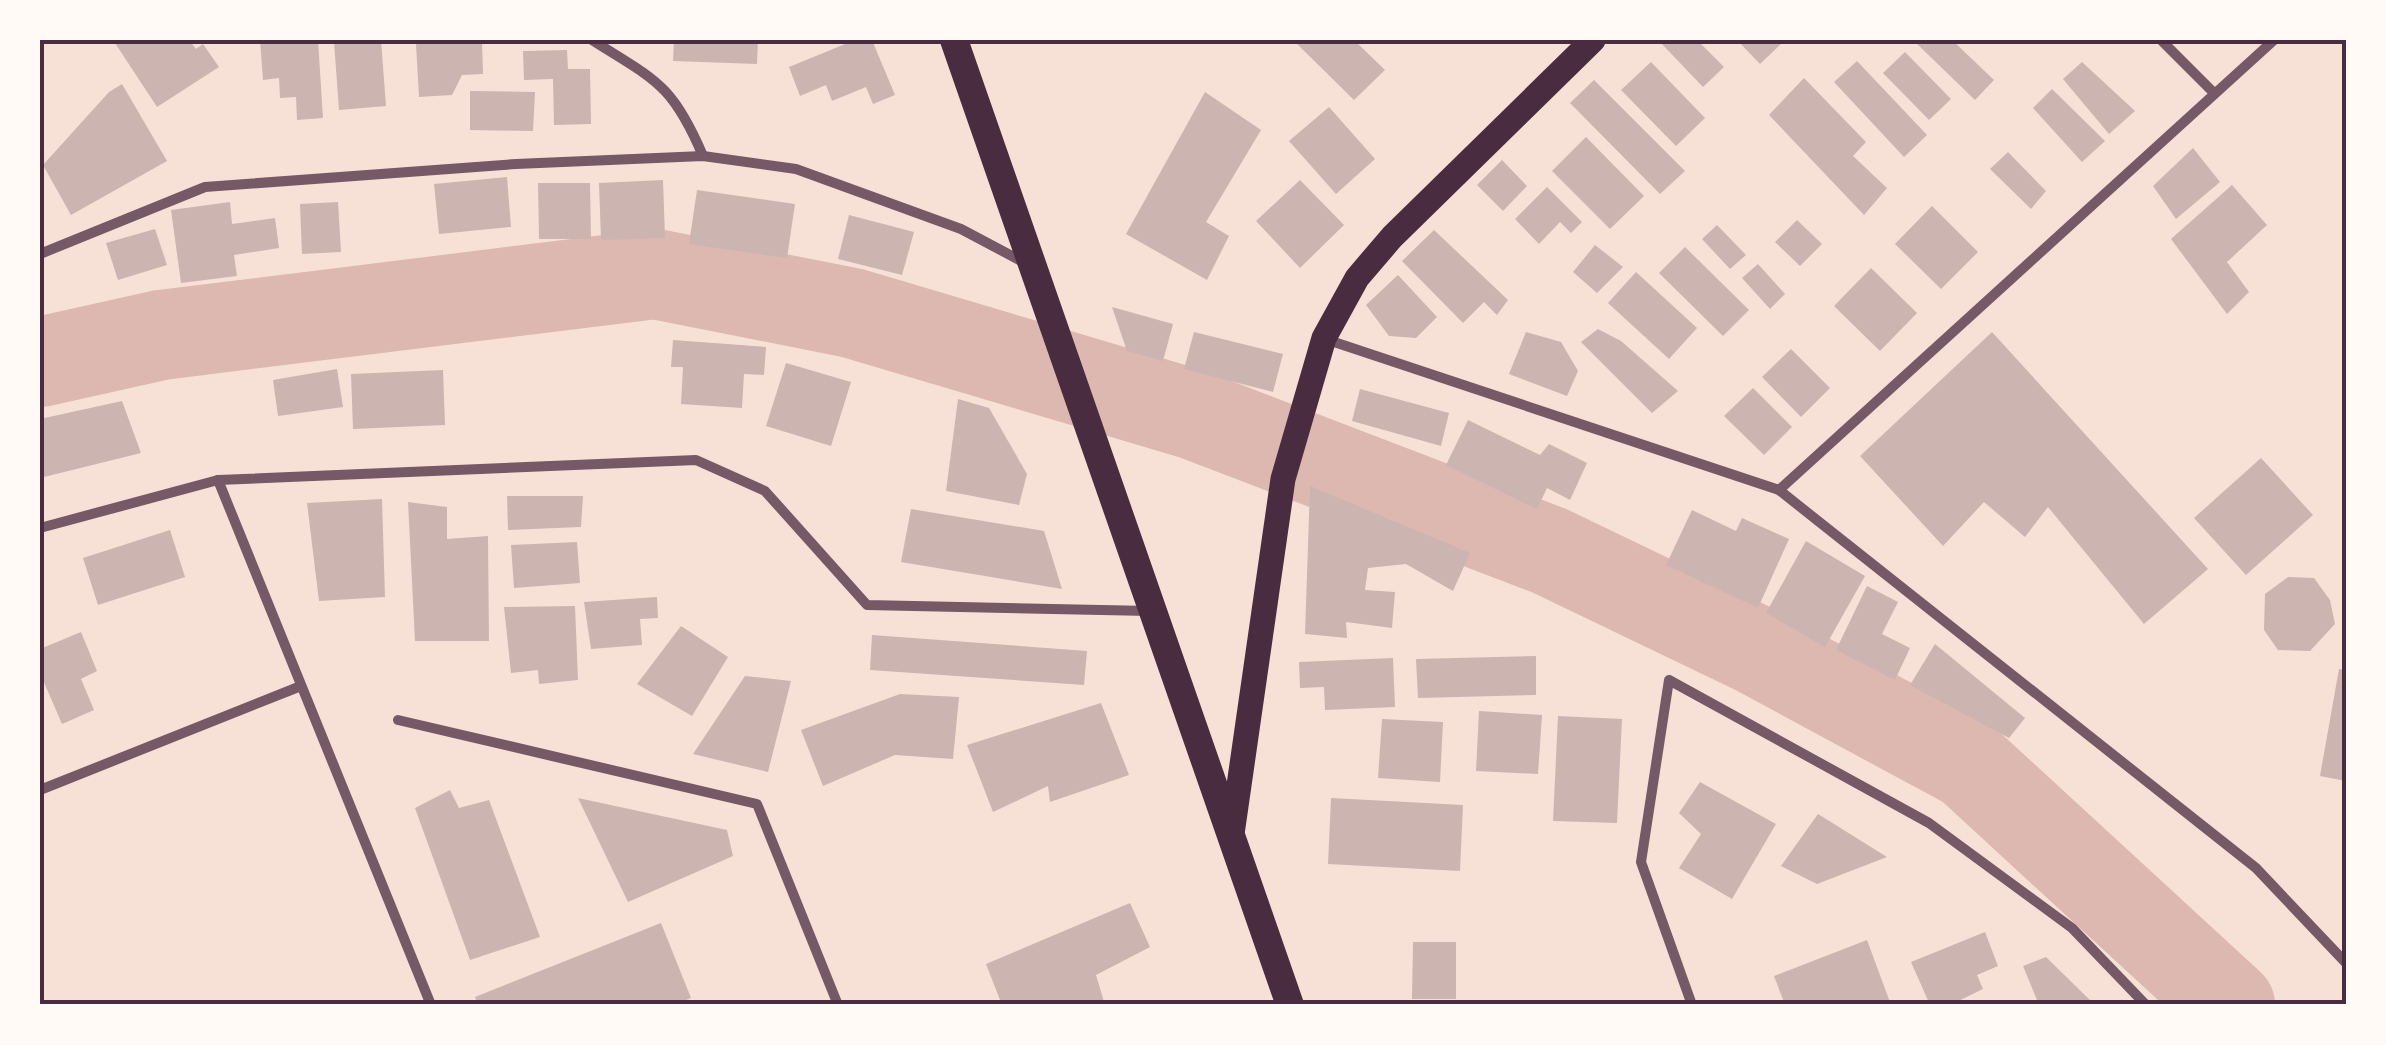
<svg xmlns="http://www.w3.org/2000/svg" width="2386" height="1045" font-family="'Roboto Serif',serif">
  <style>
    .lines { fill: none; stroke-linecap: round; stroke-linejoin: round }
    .river { stroke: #dcb8b0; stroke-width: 90 }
    .building { fill: #ccb4b1 }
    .minor { stroke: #755966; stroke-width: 10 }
    .primary { stroke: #4a2c40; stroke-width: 25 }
    .trunk { stroke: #4a2c40; stroke-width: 28 }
    .neatline { fill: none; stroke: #4a2c40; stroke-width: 4 }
  </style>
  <rect width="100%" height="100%" fill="#f7e1d7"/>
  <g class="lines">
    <path class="river" d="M40 362 161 335 655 274 852 313 1192 414 1550 551 1756 650 1969 765 2230 1005"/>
  </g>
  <g class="building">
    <path d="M113 40H189L196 49 203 44 219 67 157 107Z"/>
    <path d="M260 40H318L323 118 297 120 296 97 280 98 279 78 263 80Z"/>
    <path d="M381 40 386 106 339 110 334 42Z"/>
    <path d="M482 40 483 74 462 75 452 95 419 97 416 44Z"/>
    <path d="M674 40H758L757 64 673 61Z"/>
    <path d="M855 40H872L895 95 873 104 866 87 832 101 826 85 800 96 789 67Z"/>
    <path d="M1293 40H1354L1385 70 1354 100Z"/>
    <path d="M1658 40H1697L1724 67 1703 87Z"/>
    <path d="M1737 40H1777L1781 44 1760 64Z"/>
    <path d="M1913 40H1952L1994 80 1975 100Z"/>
    <path d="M567 50 568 69H590L591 124 554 125 553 79 524 80 523 51Z"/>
    <path d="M1905 52 1951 99 1929 120 1883 73Z"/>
    <path d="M1857 61 1927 135 1904 157 1834 82Z"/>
    <path d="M1651 62 1705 118 1676 146 1621 90Z"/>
    <path d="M2082 62 2135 111 2109 134 2063 79Z"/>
    <path d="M1804 78 1866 142 1853 156 1887 188 1864 215 1769 115Z"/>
    <path d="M1594 80 1685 171 1660 194 1570 103Z"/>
    <path d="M122 84 167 161 71 215 43 165 109 92Z"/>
    <path d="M2052 89 2105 141 2082 162 2033 108Z"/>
    <path d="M470 91 535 92 533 131 470 130Z"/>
    <path d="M1205 92 1261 130 1206 222 1229 236 1207 280 1126 234Z"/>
    <path d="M1329 107 1375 159 1336 194 1289 141Z"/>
    <path d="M1586 137 1644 196 1610 229 1552 171Z"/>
    <path d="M2193 148 2220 182 2176 219 2153 186Z"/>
    <path d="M2008 152 2046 191 2031 209 1990 169Z"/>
    <path d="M1502 160 1527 186 1503 211 1477 185Z"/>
    <path d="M507 177 511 227 439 234 434 184Z"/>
    <path d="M663 180 665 238 601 240 599 183Z"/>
    <path d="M1300 180 1344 225 1300 268 1256 221Z"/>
    <path d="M538 183H590L591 239H539Z"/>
    <path d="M2232 185 2267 225 2227 262 2249 292 2227 314 2171 239Z"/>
    <path d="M1547 187 1582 222 1571 233 1560 222 1539 244 1515 219Z"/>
    <path d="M697 190 795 204 787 258 689 244Z"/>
    <path d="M230 202 232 224 275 218 279 248 234 255 237 276 181 283 171 210Z"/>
    <path d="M338 202 341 252 302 254 300 204Z"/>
    <path d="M1932 206 1978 252 1941 289 1895 244Z"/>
    <path d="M849 215 914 232 902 275 838 259Z"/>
    <path d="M1797 220 1822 244 1800 266 1775 242Z"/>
    <path d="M1717 225 1746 255 1730 269 1702 239Z"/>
    <path d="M155 229 167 265 118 280 106 243Z"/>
    <path d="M1434 230 1508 300 1497 315 1484 302 1463 323 1402 261Z"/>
    <path d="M1595 245 1623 267 1597 293 1573 272Z"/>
    <path d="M1685 247 1749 310 1723 336 1659 273Z"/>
    <path d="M1758 264 1785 294 1770 309 1742 278Z"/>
    <path d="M1871 268 1917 313 1880 351 1834 306Z"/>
    <path d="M1636 272 1697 328 1669 359 1608 303Z"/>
    <path d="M1398 275 1437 317 1416 338 1389 336 1366 305Z"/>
    <path d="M1112 307 1173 324 1163 361 1127 351Z"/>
    <path d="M1598 329 1621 341 1678 391 1652 413 1581 342Z"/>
    <path d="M1194 332 1283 354 1273 392 1184 369Z"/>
    <path d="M1526 332 1561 342 1578 371 1567 396 1509 374Z"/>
    <path d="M1992 332 2208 569 2144 624 2048 507 2025 537 1984 502 1943 546 1860 456Z"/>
    <path d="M673 340 766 347 764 375 744 374 742 408 681 404 683 367H671Z"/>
    <path d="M1791 349 1830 388 1801 417 1762 377Z"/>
    <path d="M786 363 851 382 831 446 766 426Z"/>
    <path d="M337 369 343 407 278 416 273 380Z"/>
    <path d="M443 370 445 425 353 429 351 374Z"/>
    <path d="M1753 388 1792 427 1764 455 1724 416Z"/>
    <path d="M1360 389 1449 413 1441 446 1352 421Z"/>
    <path d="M958 399 989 408 1027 474 1019 505 946 491Z"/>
    <path d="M122 401 141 453 40 478V419Z"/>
    <path d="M1468 420 1540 455 1549 444 1587 463 1570 500 1547 488 1537 509 1446 465Z"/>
    <path d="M2261 458 2313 515 2246 575 2194 518Z"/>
    <path d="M1310 486 1470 553 1453 591 1406 564 1368 568 1365 590 1395 592 1392 628 1346 622 1347 638 1305 634Z"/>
    <path d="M507 496H583L581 527 508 530Z"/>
    <path d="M382 499 385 597 319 601 307 503Z"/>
    <path d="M408 502 447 507V539L488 536 489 641H415Z"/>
    <path d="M911 509 1044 531 1062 589 901 562Z"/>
    <path d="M1692 510 1736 531 1742 518 1789 539 1758 608 1666 565Z"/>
    <path d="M170 530 185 577 98 605 83 558Z"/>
    <path d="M1806 541 1865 576 1825 647 1766 613Z"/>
    <path d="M577 542 580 583 514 588 511 545Z"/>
    <path d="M2288 577 2314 578 2330 600 2335 624 2310 651 2278 650 2264 630 2265 594Z"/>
    <path d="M1867 586 1898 602 1882 634 1910 648 1895 680 1836 650Z"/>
    <path d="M657 597 658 618 640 619 642 645 591 649 584 602Z"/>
    <path d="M575 606 578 680 539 684 538 670 511 673 504 607Z"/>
    <path d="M681 626 728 657 692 716 637 684Z"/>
    <path d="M81 632 97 671 81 679 94 710 62 724 40 673V649Z"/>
    <path d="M872 635 1087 651 1084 685 870 670Z"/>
    <path d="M1935 644 2025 718 2009 738 1910 685Z"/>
    <path d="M1536 656V695L1418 698 1416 659Z"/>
    <path d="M1393 658 1395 707 1325 710 1324 687 1300 688 1299 662Z"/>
    <path d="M2339 669 2346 670V781L2320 776Z"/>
    <path d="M745 676 791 681 768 772 693 754Z"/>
    <path d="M900 694 959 697 953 759 895 755 823 786 801 730Z"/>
    <path d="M1101 703 1129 775 1050 802 1048 786 993 812 967 745Z"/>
    <path d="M1479 711 1542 715 1538 774 1476 771Z"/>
    <path d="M1558 716 1622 719 1617 823 1553 821Z"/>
    <path d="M1382 719 1443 722 1440 782 1378 778Z"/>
    <path d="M1700 782 1776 824 1732 899 1679 868 1701 834 1679 813Z"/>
    <path d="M450 790 459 808 489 800 540 937 470 960 415 808Z"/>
    <path d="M578 798 727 830 733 856 628 902Z"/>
    <path d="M1331 798 1463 805 1460 871 1328 864Z"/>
    <path d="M1818 814 1887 857 1817 884 1781 866Z"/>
    <path d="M1130 903 1150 947 1096 975 1105 1005H1002L986 964Z"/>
    <path d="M661 923 691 998 673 1005H478L475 997Z"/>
    <path d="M1985 932 1998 966 1977 975 1983 989 1950 1005H1930L1911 962Z"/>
    <path d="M1867 940 1891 1005H1785L1774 976Z"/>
    <path d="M1413 942H1456V999H1412Z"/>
    <path d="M2046 957 2095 1005H2039L2023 966Z"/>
  </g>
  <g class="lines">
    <g class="minor">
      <path d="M592 40C655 80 672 83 703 156"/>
      <path d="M2161 40 2213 92"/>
      <path d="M40 254 205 187 516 164 703 156 796 169 961 229 1025 263"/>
      <path d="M1325 339 1779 490 2256 868 2346 963"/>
      <path d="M218 480 431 1005"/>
      <path d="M1779 490 2274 40"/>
      <path d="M40 528 218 480 696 460 765 491 867 605 1150 611"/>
      <path d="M398 720 757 804 838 1005"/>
      <path d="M40 790 301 686"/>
      <path d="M1692 1005 1641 862 1669 680 1929 823 2072 928 2146 1005"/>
    </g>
    <path class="primary" d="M1232 834 1283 479 1324 338 1357 278 1392 237 1593 40"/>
    <path class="trunk" d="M954 40 1290 1005"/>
  </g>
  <rect width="2386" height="1045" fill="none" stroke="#fffaf5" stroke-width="85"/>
  <rect x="42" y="42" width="2302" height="960" class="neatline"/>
</svg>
